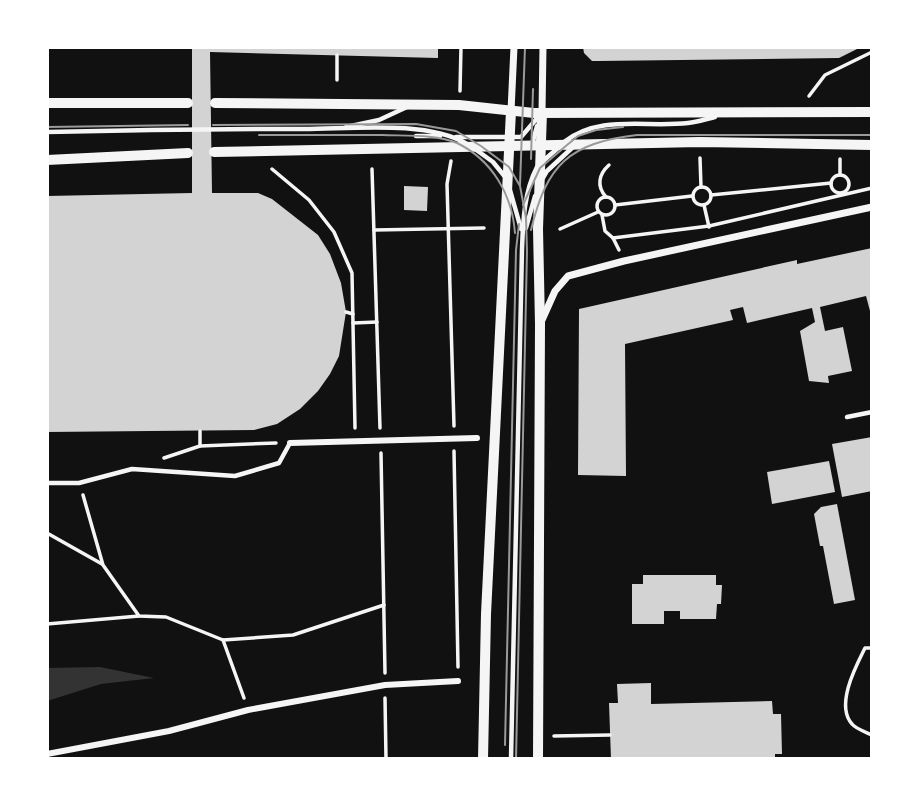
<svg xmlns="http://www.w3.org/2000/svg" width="919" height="806" font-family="'Work Sans',sans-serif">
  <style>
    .water { fill: #333 }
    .building { fill: #d3d3d3 }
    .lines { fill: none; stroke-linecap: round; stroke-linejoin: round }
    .path { stroke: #f5f5f5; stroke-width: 3.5 }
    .service { stroke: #f5f5f5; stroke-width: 4.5 }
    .pedestrian { stroke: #f5f5f5; stroke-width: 6 }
    .minor { stroke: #f5f5f5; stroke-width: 7 }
    .tertiary { stroke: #f5f5f5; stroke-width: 10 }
    .tram { stroke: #9a9a9a; stroke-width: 2 }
  </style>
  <rect width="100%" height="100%" fill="#111"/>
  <path class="water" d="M100 667 154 678 101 684 47 701V668Z"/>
  <g class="building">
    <path d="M192 47H438V58L210 52 212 193H258L272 199 318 235 330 254 341 283 346 312 339 356 330 374 318 391 300 409 277 424 254 430 47 432V196L192 193Z"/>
    <path d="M583 47H861L839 58 598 61H592L584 53Z"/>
    <path d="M404 186 428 187 427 211 404 210Z"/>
    <path d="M872 248V310L870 311 866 296 820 307 825 331 843 327 852 371 828 376 829 383 809 381 800 331 815 322 812 308 747 323 743 307 730 310 733 320 625 344 626 476 578 475 579 309 797 260V264Z"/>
    <path d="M872 437V491L842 497 832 444Z"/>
    <path d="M829 461 835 492 772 504 767 472Z"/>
    <path d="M837 504 855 600 834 604 823 546H820L814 514 821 507Z"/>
    <path d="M643 575H716V585H722L721 604H717L716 619H680V611H664V624H632V584H643Z"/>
    <path d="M651 683V704L772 701 773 714H781L782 754H775V759H611L609 703H618L617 684Z"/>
  </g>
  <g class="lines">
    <g class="path">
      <path d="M337 55V80"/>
      <path d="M460 91 461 47"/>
      <path d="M809 96 825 75 872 52"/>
      <path d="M700 158 701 187"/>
      <path d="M451 161 447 184 454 426"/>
      <path d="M272 169 309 200 334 232 352 273 355 428"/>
      <path d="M372 169 380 428"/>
      <circle cx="840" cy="184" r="9"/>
      <path d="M840 175V159"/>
      <circle cx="702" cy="196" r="9"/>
      <path d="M711 195 831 183"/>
      <circle cx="606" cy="206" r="9"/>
      <path d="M606 197C596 186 599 174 609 165"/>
      <path d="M615 205 692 196"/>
      <path d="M704 205 709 227"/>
      <path d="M602 215 605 231 613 238 619 250"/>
      <path d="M560 229 598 212"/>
      <path d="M374 230 484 228"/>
      <path d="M613 238 709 226 872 188"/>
      <path d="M346 312 353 314"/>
      <path d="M353 323 377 322"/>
      <path d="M200 446V431"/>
      <path d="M454 451 458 667"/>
      <path d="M381 453 385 673"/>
      <path d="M164 458 200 446 276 443"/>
      <path d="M83 495 103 565 139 616 166 617 223 640 293 635 384 605"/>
      <path d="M47 533 102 564"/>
      <path d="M47 624 139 616"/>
      <path d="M223 640 244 698"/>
      <path d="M872 648H865C856 666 835 705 852 724 856 729 866 732 872 735"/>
      <path d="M385 698 386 759"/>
      <path d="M554 736 610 735"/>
    </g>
    <g class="service">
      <path d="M346 127 379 120 407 107"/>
      <path d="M47 132C133 130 218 129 304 129 351 129 426 120 467 144"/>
      <path d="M416 136H440"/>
      <path d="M456 137H521L539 116"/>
      <path d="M564 142C600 114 645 128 688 123 697 122 706 119 715 117"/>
      <path d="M532 145 537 126"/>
      <path d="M475 149 493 162 506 178"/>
      <path d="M543 161 558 148"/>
      <path d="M543 178 547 171 573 147"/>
      <path d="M510 190 521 229"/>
      <path d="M526 228 535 196"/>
      <path d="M847 417 872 412"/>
      <path d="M47 483H79L132 469 235 476 279 463 290 443"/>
      <path d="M511 759 522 249C523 221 524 192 537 167"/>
    </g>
    <g class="pedestrian">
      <path d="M290 443 477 438"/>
      <path d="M47 754 169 731 248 710 385 685 458 681"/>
    </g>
    <g class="minor">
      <path d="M511 111 514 47"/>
      <path d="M542 112 543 47"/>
      <path d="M542 320 555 291 568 276 624 261 872 207"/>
    </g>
    <g class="tertiary">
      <path d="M47 103H188"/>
      <path d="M215 103 459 105 534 113 872 112"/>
      <path d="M214 152 700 142 872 145"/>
      <path d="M47 160 188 153"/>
      <path d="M483 759 486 614 511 111"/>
      <path d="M538 759 540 324 538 229 542 112"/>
    </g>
    <g class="tram">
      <path d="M213 125 416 124 456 131 481 146 509 167 520 186 526 218 527 251 516 759"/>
      <path d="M47 127 188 125"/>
      <path d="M259 135C300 135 341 135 382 135 403 136 437 134 457 143 492 160 512 194 515 233"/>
      <path d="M531 159 533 89"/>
      <path d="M520 185 525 47"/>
      <path d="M523 205 540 168 567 145 578 136 596 130 623 127"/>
      <path d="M531 230C547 164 569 143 637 135H872"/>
      <path d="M505 745 516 250 519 224"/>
    </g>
  </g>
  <rect width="919" height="806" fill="none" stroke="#ffffff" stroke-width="98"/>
</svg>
